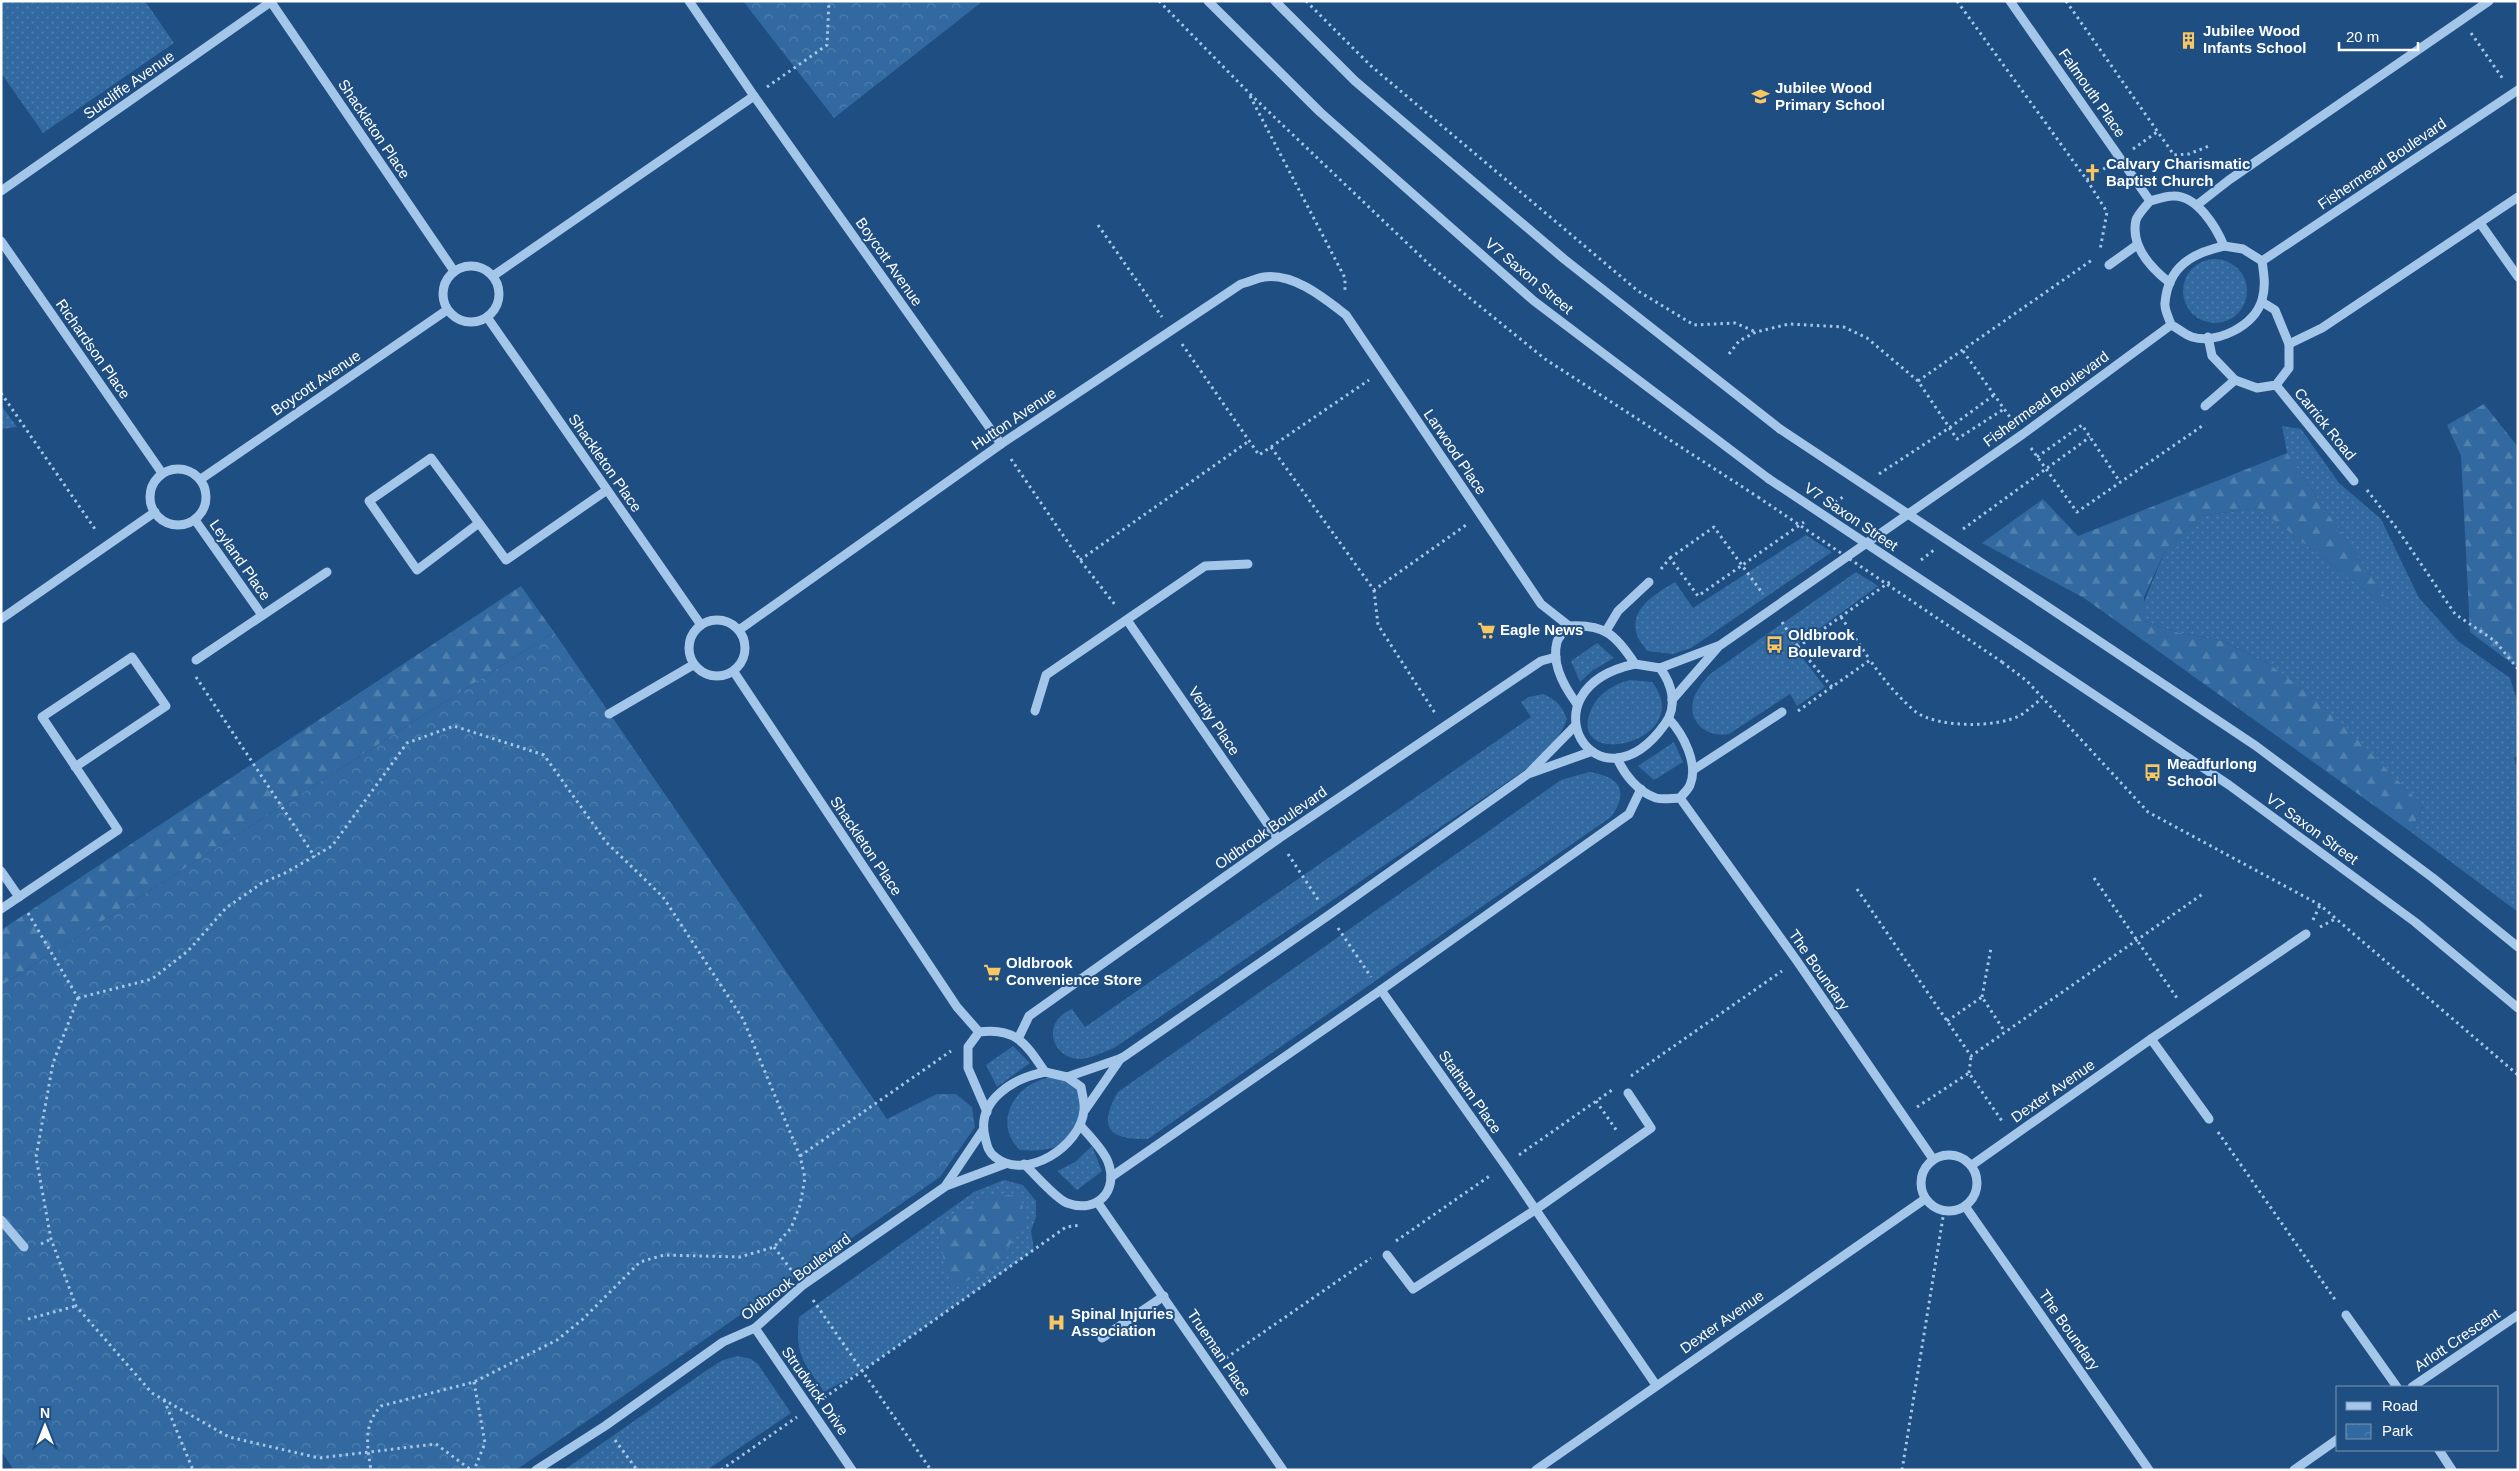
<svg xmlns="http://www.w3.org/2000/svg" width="2519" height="1471" font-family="Helvetica,sans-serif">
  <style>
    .grass { fill: url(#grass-dots) }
    .forest { fill: url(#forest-firs) }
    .park { fill: url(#park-crowns) }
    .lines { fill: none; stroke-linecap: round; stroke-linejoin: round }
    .path { stroke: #a3c6e9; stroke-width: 3; stroke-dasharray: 2.5 4; stroke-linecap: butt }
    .minor { stroke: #a3c6e9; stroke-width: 9 }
    .path-bridge { stroke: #a3c6e9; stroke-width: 3; stroke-dasharray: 2.5 4; stroke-linecap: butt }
    .minor-bridge { stroke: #a3c6e9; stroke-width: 9 }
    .labels { text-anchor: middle; stroke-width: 4; stroke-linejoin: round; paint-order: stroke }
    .poi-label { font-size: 15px; font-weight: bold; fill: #fff; stroke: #1e4e82; text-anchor: start }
    .street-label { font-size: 15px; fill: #fff; stroke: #1e4e82 }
  </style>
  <defs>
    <pattern id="grass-dots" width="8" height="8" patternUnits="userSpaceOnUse" patternTransform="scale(1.25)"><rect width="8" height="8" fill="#3169a0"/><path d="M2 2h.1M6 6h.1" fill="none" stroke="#5080ae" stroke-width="1.8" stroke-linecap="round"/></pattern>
    <pattern id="forest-firs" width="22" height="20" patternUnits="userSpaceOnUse" patternTransform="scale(1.25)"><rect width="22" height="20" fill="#3169a0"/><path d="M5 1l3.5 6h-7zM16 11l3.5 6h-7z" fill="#5080ae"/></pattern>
    <pattern id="park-crowns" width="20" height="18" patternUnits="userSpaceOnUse" patternTransform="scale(1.25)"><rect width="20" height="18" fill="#3169a0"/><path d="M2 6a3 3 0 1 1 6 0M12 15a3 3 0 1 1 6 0" fill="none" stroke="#5080ae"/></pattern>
  </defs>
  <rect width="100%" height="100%" fill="#1e4e82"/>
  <g class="grass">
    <path d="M1 1H145L174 43 43 133 1 73Z"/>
    <circle cx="2215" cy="291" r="32"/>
    <path d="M1 405 17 427 1 429Z"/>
    <path d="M2282 426 2301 429 2339 483 2381 519 2419 598 2458 641 2510 678 2518 703V755L2514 758 2518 770V912L2411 832 2423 806 2269 664 2223 641 2176 632 2144 621V602L2165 551 2200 516 2258 508 2396 614 2287 453Z"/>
    <path d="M1806 535 1832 552 1691 648 1673 654 1647 651C1644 646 1638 640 1637 635 1628 609 1657 593 1675 582L1693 608Z"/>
    <path d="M1856 572 1878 586 1794 647 1825 687 1797 706 1790 694 1729 734C1709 738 1688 724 1693 701 1696 690 1703 682 1710 674Z"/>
    <path d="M1597 643 1614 658 1593 670 1580 682 1571 661Z"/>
    <path d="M1630 680 1652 682C1698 741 1568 772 1590 712 1597 694 1612 685 1630 680Z"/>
    <path d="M1543 694C1556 699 1562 706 1567 719 1559 742 1541 757 1522 772L1114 1048C1103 1052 1092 1058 1080 1059 1052 1059 1040 1022 1072 1009L1085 1027 1531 717 1521 702 1529 697Z"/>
    <path d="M1674 742 1683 762 1654 780 1638 766Z"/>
    <path d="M1589 772C1619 776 1630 791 1611 817L1148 1139C1109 1140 1097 1128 1118 1092L1561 780Z"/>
    <path d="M1013 1046 1030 1063 997 1087 986 1065Z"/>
    <path d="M1062 1078C1067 1080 1072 1082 1076 1086 1089 1103 1076 1135 1059 1145 1048 1151 1033 1151 1020 1150 994 1125 1011 1089 1043 1079 1048 1077 1056 1078 1062 1078Z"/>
    <path d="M1092 1146 1102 1171 1077 1190 1057 1171 1075 1162Z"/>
    <path d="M1004 1180 1023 1185 1036 1201V1217L1031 1231 1034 1250 862 1371 824 1392C803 1360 795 1357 799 1317L974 1192Z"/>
    <path d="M738 1356 751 1359 758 1364 791 1413 707 1470H564L707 1370 723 1360Z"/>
  </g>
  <g class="forest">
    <path d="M2484 404 2518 447V668L2470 632 2461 456 2447 425Z"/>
    <path d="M2287 453 2397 615 2258 508 2200 516 2165 551 2144 597V621L2176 632 2223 641 2269 664 2322 704 2423 806 2411 832 2084 598 1982 543 2043 499 2078 536Z"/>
    <path d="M521 586 554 632 1 986V930Z"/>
    <path d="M992 1194 1020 1196 1026 1221 998 1262 954 1289 944 1264 939 1224Z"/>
  </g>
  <g class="park">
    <path d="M743 1H983L834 118Z"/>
    <path d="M554 632 887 1119 937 1094H956L972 1107 975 1127 940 1177 516 1470H14L1 1451V986Z"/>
  </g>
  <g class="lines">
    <g class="path">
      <path d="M1159 1 1249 93 1434 269 1545 359 1758 497"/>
      <path d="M1306 1 1371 66 1638 291 1694 325 1735 323 1756 332"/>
      <path d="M1957 1 2087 180 2107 212 2100 250"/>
      <path d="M2066 1 2174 155 2189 154 2209 146"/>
      <path d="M2471 33 2503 79"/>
      <path d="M767 87 827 45 829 1"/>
      <path d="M1250 96 1345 278V291"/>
      <path d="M2133 149 2157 132"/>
      <path d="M2087 180 2105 168"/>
      <path d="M1098 225 1162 317"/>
      <path d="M1182 344 1259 455 1369 380"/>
      <path d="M1963 351 2012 420"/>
      <path d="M1729 354 1739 341 1756 332 1789 324 1844 327 1867 338 1918 381 1957 439 2004 409"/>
      <path d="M1918 381 2092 260"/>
      <path d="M1 393 97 532"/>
      <path d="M1271 447 1374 590 1466 525"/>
      <path d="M2031 448 2077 512 2205 424"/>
      <path d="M2037 457 2082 425 2120 482"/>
      <path d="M1011 459 1080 560 1116 606"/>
      <path d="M1879 474 1949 428 1994 395"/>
      <path d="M2367 490 2398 530 2455 614 2495 641 2518 669"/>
      <path d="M1835 502 1846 495"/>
      <path d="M1963 529 2090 437"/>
      <path d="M1670 558 1714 527 1763 594"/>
      <path d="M1080 560 1249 441"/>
      <path d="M1921 560 1934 550"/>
      <path d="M1661 569 1670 558 1698 596 1804 522"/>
      <path d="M1374 590 1378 625 1435 713"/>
      <path d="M1841 617 1870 660"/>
      <path d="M1782 622 1798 647"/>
      <path d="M2002 662 2027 681 2148 812 2320 905 2518 1075"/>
      <path d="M196 677 315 857"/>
      <path d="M1832 687 1798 647 1891 581"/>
      <path d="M1798 711 1870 660C1883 679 1898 697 1916 712 1938 728 1998 728 2021 715 2028 710 2035 704 2042 698"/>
      <path d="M1288 854 1319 901"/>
      <path d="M2094 878 2179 1001"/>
      <path d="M1857 889 1971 1056 2204 893"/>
      <path d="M28 913 78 998"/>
      <path d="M2313 920 2320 905"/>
      <path d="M2320 927 2337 918"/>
      <path d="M1338 928 1371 977"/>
      <path d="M1982 997 1991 948"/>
      <path d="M78 998 152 979 188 951 226 908 262 883 285 873 332 846 407 743 454 726 544 755 606 842 663 897 743 1019 800 1156 805 1178 800 1205 791 1228 774 1247 740 1257 664 1255 640 1262 583 1319 557 1340 474 1382 381 1406C363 1425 367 1445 371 1470"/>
      <path d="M78 998 53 1063 36 1157 51 1239 76 1306 152 1393 229 1437 319 1458 436 1444 471 1470"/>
      <path d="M1947 1021 1982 997 2005 1032"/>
      <path d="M1969 1073 1971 1056"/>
      <path d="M1631 1076 1782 971"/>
      <path d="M1596 1101 1617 1131"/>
      <path d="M1917 1107 1969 1073 2002 1121"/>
      <path d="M2218 1132 2336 1301"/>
      <path d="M1519 1155 1612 1090"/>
      <path d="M800 1156 951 1051"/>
      <path d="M1396 1241 1491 1175"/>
      <path d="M41 1244 51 1239"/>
      <path d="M774 1247 792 1271"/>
      <path d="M813 1300 931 1470"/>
      <path d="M28 1319 76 1306"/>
      <path d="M1226 1358 1371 1258"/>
      <path d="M474 1382 485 1443 474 1470"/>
      <path d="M824 1398 1066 1227 1081 1225"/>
      <path d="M164 1400 193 1470"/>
      <path d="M615 1440 637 1470"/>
      <path d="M721 1470 797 1417"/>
      <path d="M1902 1470 1944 1211"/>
    </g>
    <g class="minor">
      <path d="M689 1 754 96 1001 444"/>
      <path d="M1208 1 1320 112 1534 301 1769 479"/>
      <path d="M1275 1 1355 81 1564 259 1780 429"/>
      <path d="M2010 1 2150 201"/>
      <path d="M271 2 454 271"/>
      <path d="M1 191 272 1"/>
      <path d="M2197 205 2229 180 2489 1"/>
      <path d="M2480 223 2518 277"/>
      <path d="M1 241 162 473"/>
      <path d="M2224 246 2243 249 2262 261C2264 275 2266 286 2262 300 2254 326 2218 344 2192 337 2185 335 2178 328 2171 325 2169 318 2164 309 2165 303 2168 266 2193 253 2224 246Z"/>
      <path d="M2262 261 2518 90"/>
      <path d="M2109 265 2137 245"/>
      <circle cx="471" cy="294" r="28"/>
      <path d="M493 276 754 96"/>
      <path d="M2170 283C2152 269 2130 247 2136 220 2138 214 2146 206 2150 201 2157 199 2166 196 2173 196 2197 195 2216 227 2224 246"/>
      <path d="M487 317 701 625"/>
      <path d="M2208 337 2212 356 2235 380 2257 388 2276 385 2289 368V344L2275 310 2262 302"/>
      <path d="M2289 344 2322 328 2518 197"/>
      <path d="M2276 385 2354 481"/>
      <path d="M2205 406 2235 380"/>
      <circle cx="178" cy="497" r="28"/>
      <path d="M201 479 447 310"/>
      <path d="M195 520 262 615"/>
      <path d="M479 523 431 458 369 501 417 570 479 523 506 560 607 490"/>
      <path d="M2039 601 2256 746 2433 878 2518 947"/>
      <path d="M1 619 155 512"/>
      <circle cx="717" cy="648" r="28"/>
      <path d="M1127 620 1278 839"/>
      <path d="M739 630 1001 444 1241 284C1249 282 1257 278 1264 277 1294 273 1324 298 1346 315L1541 604 1569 626"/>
      <path d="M1606 631 1618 611 1649 582"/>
      <path d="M2018 644 2229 785 2415 922 2518 1008"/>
      <path d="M196 660 327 572"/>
      <path d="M1635 664 1660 668C1672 684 1678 706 1665 724 1597 819 1519 689 1635 664Z"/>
      <path d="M1660 668 1718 646"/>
      <path d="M734 672 957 1007 979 1032"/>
      <path d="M1672 700 1719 646 2023 434 2171 325"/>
      <path d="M1577 704C1565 688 1551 664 1557 642 1559 636 1565 630 1569 626 1605 624 1616 635 1635 664"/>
      <path d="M1035 711 1046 675 1205 566 1248 564"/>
      <path d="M609 714 693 665"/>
      <path d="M1617 758C1624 774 1638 792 1656 798 1663 800 1673 798 1680 798 1683 794 1688 790 1690 785 1699 764 1683 734 1669 719"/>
      <path d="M1693 770 1782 712"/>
      <path d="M1531 773 1590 752"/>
      <path d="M1680 798 1797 961 1933 1159"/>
      <path d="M1 871 19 897"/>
      <path d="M1 909 118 830 42 717 132 657 166 706 75 767"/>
      <path d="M1381 990 1505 1165 1656 1385"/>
      <path d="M1018 1039 1029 1016 1278 839 1541 661 1556 657"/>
      <path d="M2151 1039 2209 1119"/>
      <path d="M1045 1072 1067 1077 1081 1087C1082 1094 1085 1103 1084 1110 1081 1146 1026 1182 995 1157 988 1152 987 1145 985 1137 976 1100 1014 1078 1045 1072Z"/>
      <path d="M1067 1077 1122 1058 1329 915 1528 774 1575 726"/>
      <path d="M1085 1110 1121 1058"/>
      <path d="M987 1112 968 1068V1047L979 1032C1016 1027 1026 1044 1045 1072"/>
      <circle cx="1949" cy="1183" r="28"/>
      <path d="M1024 1164C1035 1174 1055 1198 1067 1203 1097 1214 1119 1191 1108 1162 1103 1149 1089 1136 1080 1125"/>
      <path d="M1972 1165 2151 1039 2306 934"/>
      <path d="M1111 1177 1381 990 1629 814 1641 789"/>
      <path d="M946 1185 983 1130"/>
      <path d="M1098 1203 1283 1470"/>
      <path d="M1965 1206 2149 1470"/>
      <path d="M1 1220 24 1247"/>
      <path d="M1387 1255 1413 1289 1535 1210 1651 1128 1628 1093"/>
      <path d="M2346 1315 2397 1387"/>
      <path d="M755 1328 852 1470"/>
      <path d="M1102 1338 1164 1296"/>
      <path d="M2412 1387 2518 1315"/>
      <path d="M2439 1450 2452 1470"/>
      <path d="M536 1470 605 1426 723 1342 755 1328 803 1285 946 1186 1005 1164"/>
      <path d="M1536 1470 1925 1199"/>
      <path d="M2294 1470 2338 1439"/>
    </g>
    <path class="path-bridge" d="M1758 497 2002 662"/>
    <g class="minor-bridge">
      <path d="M1780 429 2039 601"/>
      <path d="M1769 479 2018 644"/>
    </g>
  </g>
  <defs>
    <symbol id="building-bare" viewBox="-9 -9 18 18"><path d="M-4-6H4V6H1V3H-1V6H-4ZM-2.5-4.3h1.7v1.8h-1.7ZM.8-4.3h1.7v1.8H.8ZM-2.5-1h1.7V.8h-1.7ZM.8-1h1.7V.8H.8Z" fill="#f8c662" stroke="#1e4e82" stroke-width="2.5" paint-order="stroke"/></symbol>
    <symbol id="school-bare" viewBox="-9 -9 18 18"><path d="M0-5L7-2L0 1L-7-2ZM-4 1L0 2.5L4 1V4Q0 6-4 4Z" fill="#f8c662" stroke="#1e4e82" stroke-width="2.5" paint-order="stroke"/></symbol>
    <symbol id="church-bare" viewBox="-9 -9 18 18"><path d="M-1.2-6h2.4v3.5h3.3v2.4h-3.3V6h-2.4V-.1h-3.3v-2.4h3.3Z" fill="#f8c662" stroke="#1e4e82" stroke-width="2.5" paint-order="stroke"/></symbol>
    <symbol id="supermarket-bare" viewBox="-9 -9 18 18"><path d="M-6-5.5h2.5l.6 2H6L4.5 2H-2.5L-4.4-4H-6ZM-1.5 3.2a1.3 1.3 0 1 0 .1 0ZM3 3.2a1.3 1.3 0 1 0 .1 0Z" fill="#f8c662" stroke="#1e4e82" stroke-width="2.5" paint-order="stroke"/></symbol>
    <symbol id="bus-bare" viewBox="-9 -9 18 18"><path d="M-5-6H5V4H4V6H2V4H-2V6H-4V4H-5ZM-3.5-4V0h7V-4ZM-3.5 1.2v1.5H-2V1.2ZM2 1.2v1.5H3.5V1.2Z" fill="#f8c662" stroke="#1e4e82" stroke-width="2.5" paint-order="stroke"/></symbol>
    <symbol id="hospital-bare" viewBox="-9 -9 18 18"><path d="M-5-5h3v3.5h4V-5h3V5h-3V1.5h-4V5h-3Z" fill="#f8c662" stroke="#1e4e82" stroke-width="2.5" paint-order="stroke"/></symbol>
  </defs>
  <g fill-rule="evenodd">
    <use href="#building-bare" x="2176" y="28" width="25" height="25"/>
    <use href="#school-bare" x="1748" y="84" width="25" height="25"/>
    <use href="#church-bare" x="2080" y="160" width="25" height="25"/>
    <use href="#supermarket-bare" x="1474" y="618" width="25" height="25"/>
    <use href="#bus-bare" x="1762" y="632" width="25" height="25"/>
    <use href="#bus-bare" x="2140" y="760" width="25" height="25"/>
    <use href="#supermarket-bare" x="980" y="960" width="25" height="25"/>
    <use href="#hospital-bare" x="1044" y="1310" width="25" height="25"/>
  </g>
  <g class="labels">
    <g class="poi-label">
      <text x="2203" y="36">Jubilee Wood<tspan x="2203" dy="17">Infants School</tspan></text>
      <text x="1775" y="93">Jubilee Wood<tspan x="1775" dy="17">Primary School</tspan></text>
      <text x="2106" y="169">Calvary Charismatic<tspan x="2106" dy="17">Baptist Church</tspan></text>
      <text x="1500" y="635">Eagle News</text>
      <text x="1788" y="640">Oldbrook<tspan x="1788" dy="17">Boulevard</tspan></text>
      <text x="2167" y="769">Meadfurlong<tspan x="2167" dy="17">School</tspan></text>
      <text x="1006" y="968">Oldbrook<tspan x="1006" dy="17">Convenience Store</tspan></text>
      <text x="1071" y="1319">Spinal Injuries<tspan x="1071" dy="17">Association</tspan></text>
    </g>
    <g class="street-label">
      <text transform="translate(129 85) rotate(-35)" y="5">Sutcliffe Avenue</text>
      <text transform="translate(2092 93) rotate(55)" y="5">Falmouth Place</text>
      <text transform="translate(374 129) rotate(56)" y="5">Shackleton Place</text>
      <text transform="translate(2382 164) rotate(-34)" y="5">Fishermead Boulevard</text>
      <text transform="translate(889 262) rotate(55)" y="5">Boycott Avenue</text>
      <text transform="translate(1529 276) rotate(40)" y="5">V7 Saxon Street</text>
      <text transform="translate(93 349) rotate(55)" y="5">Richardson Place</text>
      <text transform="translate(316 383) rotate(-34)" y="5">Boycott Avenue</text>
      <text transform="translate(2046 399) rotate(-36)" y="5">Fishermead Boulevard</text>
      <text transform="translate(1014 419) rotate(-34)" y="5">Hutton Avenue</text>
      <text transform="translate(2325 424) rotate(51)" y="5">Carrick Road</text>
      <text transform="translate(1455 452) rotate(56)" y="5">Larwood Place</text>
      <text transform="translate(605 463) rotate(55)" y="5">Shackleton Place</text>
      <text transform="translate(1851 517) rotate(34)" y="5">V7 Saxon Street</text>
      <text transform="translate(240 560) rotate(55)" y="5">Leyland Place</text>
      <text transform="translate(1214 721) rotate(56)" y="5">Verity Place</text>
      <text transform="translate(1271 828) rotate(-35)" y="5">Oldbrook Boulevard</text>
      <text transform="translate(2312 829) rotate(36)" y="5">V7 Saxon Street</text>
      <text transform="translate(866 846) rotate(56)" y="5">Shackleton Place</text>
      <text transform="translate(1819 970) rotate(55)" y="5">The Boundary</text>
      <text transform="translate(2053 1091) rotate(-35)" y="5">Dexter Avenue</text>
      <text transform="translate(1470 1092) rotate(55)" y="5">Statham Place</text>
      <text transform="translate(796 1277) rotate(-37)" y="5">Oldbrook Boulevard</text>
      <text transform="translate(1722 1322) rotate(-35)" y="5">Dexter Avenue</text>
      <text transform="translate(2069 1330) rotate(55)" y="5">The Boundary</text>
      <text transform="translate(2457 1340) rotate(-34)" y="5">Arlott Crescent</text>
      <text transform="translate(1219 1353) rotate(56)" y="5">Trueman Place</text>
      <text transform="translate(815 1391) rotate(55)" y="5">Strudwick Drive</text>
    </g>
  </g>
  <rect width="2519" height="1471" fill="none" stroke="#ffffff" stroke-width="5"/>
  <rect x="2336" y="1386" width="162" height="65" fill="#1e4e82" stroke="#7895b4"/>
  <rect x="2346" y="1402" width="25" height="8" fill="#a3c6e9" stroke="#7895b4"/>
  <text x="2382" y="1411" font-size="15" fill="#ffffff">Road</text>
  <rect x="2346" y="1424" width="25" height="15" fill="url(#park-crowns)" stroke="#7895b4"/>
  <text x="2382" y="1436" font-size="15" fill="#ffffff">Park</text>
  <g transform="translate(45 1426)" stroke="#1e4e82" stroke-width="4" paint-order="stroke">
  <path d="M0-4L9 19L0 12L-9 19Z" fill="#ffffff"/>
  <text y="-8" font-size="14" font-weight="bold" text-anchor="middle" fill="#ffffff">N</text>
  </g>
  <path d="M2339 42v8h79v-8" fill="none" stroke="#ffffff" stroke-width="2.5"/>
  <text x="2346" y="42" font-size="15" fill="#ffffff" stroke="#1e4e82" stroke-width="4" paint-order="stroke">20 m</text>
</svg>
